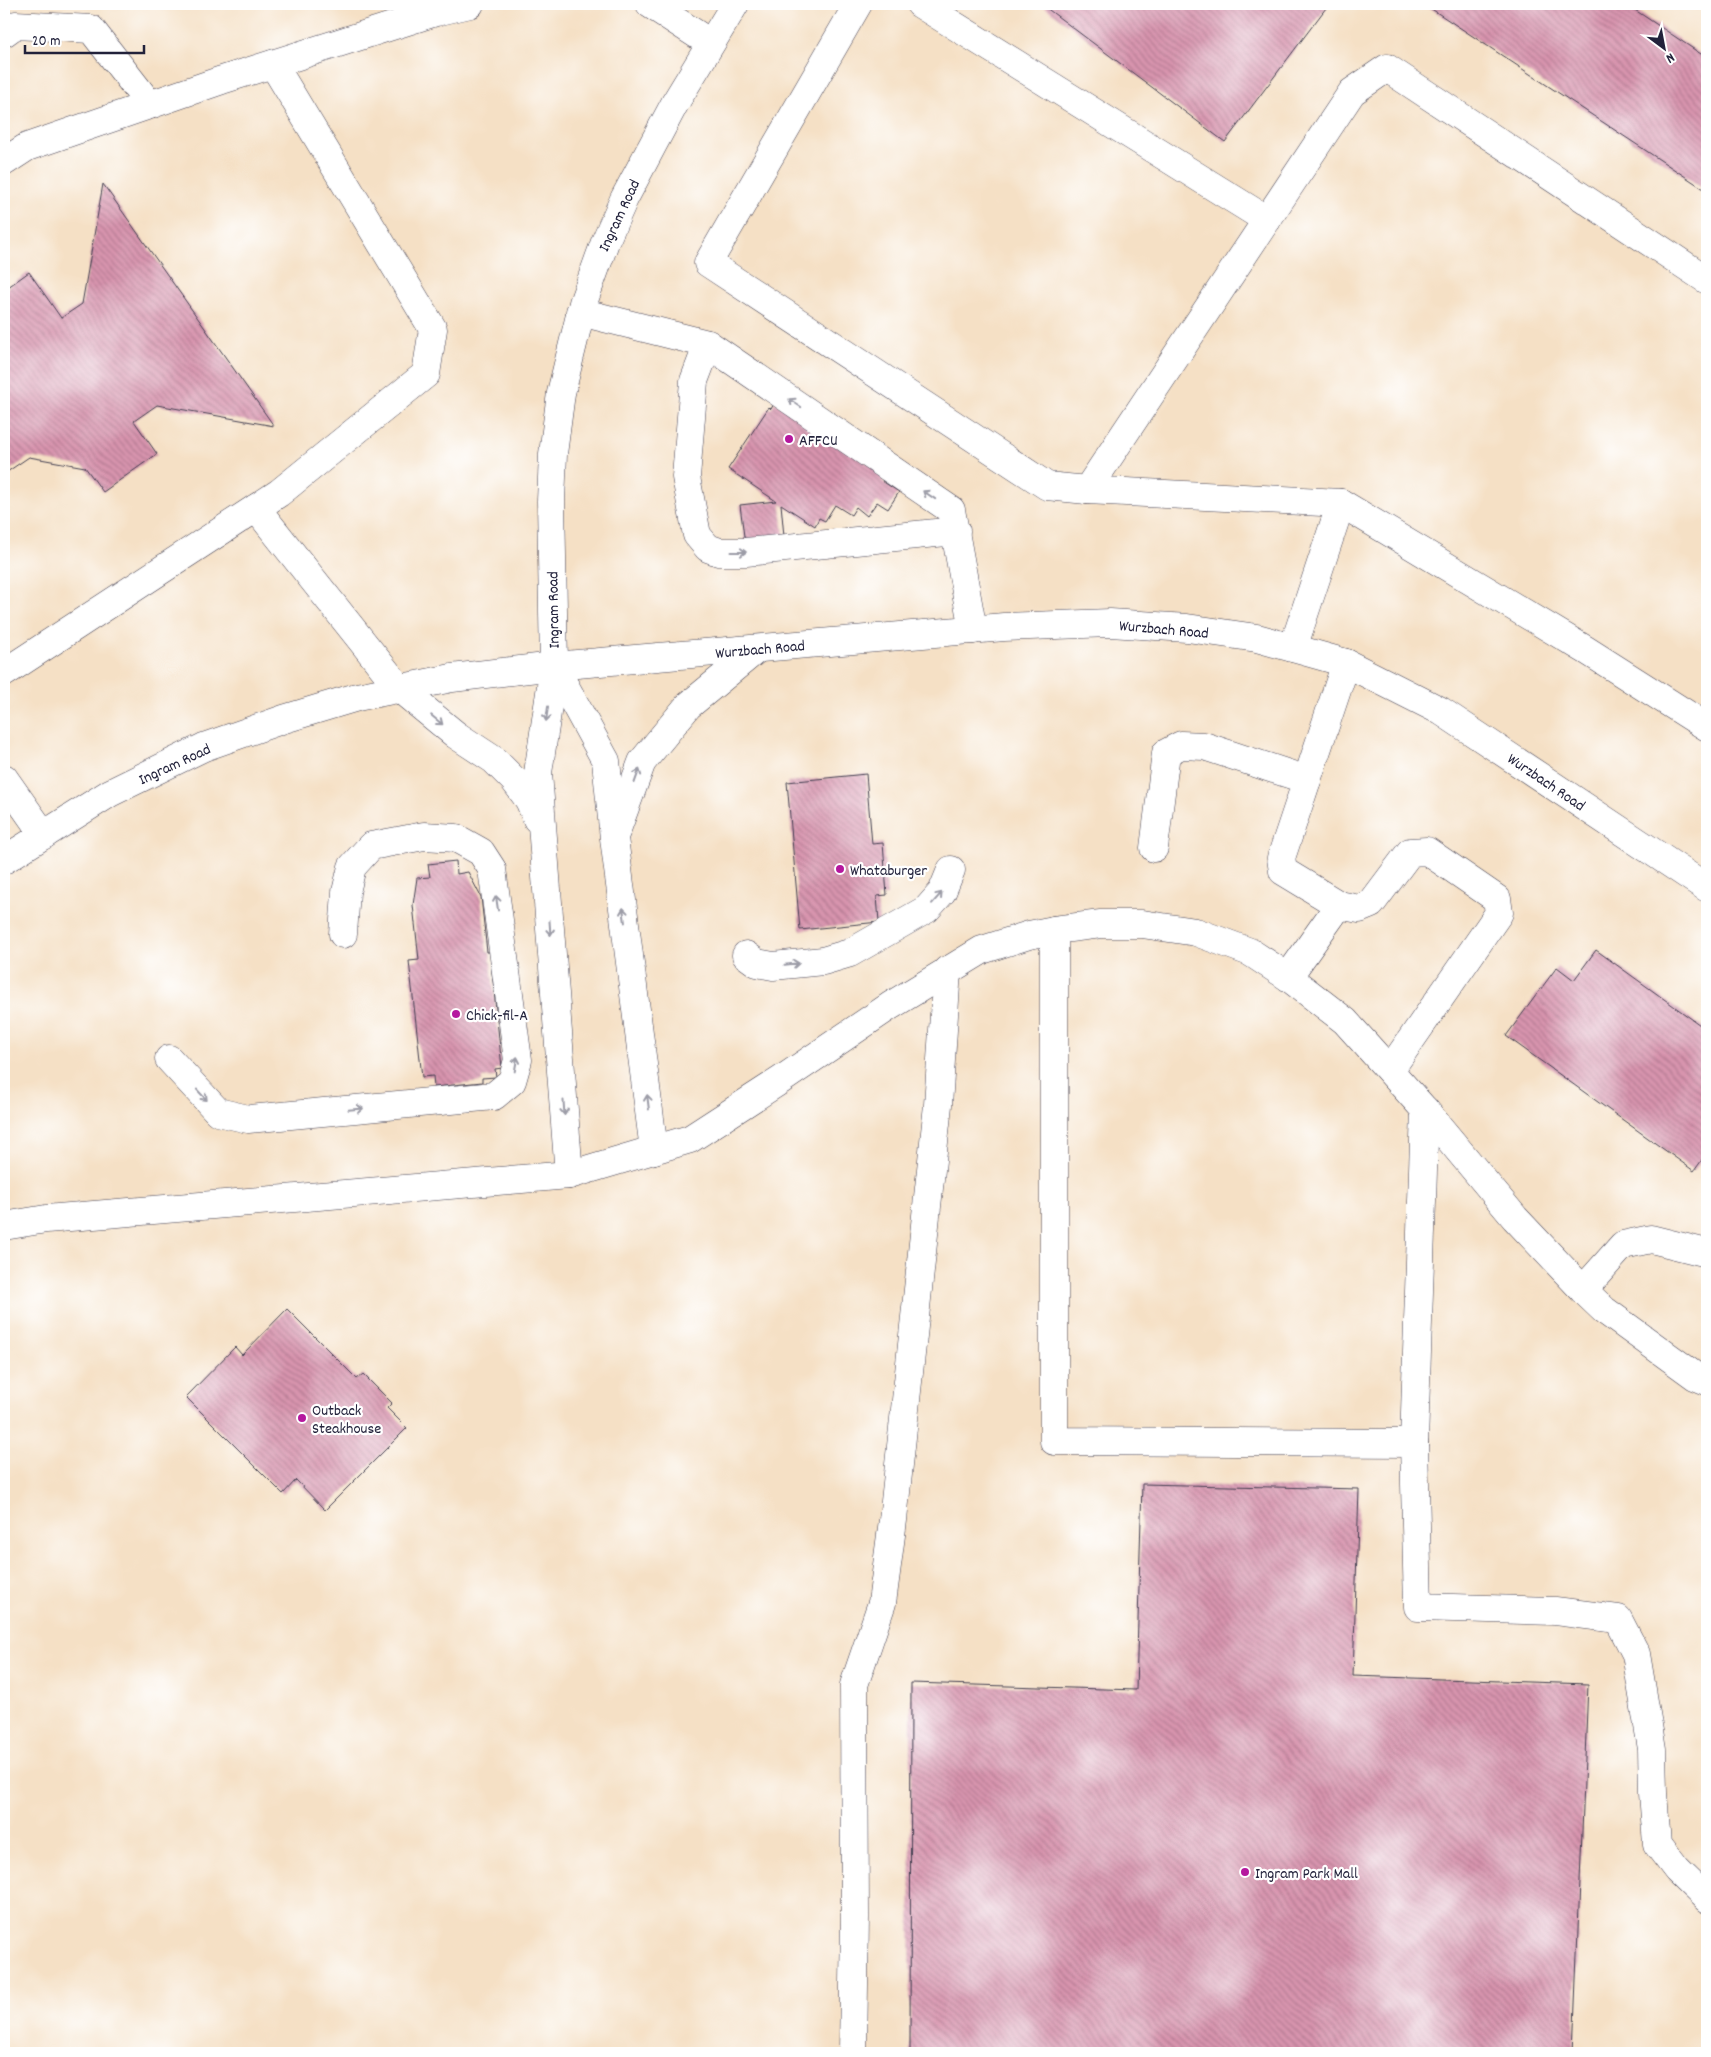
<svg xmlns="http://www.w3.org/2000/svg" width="1711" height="2057" font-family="Dekko,sans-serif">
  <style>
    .building { fill: url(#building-back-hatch) }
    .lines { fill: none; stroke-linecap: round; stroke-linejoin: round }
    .minor-casing { stroke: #423e50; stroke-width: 29 }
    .major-casing { stroke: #423e50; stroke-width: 29 }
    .minor { stroke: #fff; stroke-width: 28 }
    .major { stroke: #fff; stroke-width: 28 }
    .oneway { stroke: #9c9ca7 }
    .poi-dot { fill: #b5179e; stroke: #fff; stroke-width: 2 }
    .labels { text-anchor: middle; stroke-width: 4.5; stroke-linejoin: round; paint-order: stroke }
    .street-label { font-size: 16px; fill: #22223b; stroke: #fff }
    .poi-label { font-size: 16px; fill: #22223b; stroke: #fff; text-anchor: start }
  </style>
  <defs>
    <pattern id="building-back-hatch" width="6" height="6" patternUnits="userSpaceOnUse" patternTransform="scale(1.25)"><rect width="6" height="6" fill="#d894ae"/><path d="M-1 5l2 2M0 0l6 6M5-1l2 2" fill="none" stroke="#af788f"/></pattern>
  </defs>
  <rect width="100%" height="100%" fill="#fff"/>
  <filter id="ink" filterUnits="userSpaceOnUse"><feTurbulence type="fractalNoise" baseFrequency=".02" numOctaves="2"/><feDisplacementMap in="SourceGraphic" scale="10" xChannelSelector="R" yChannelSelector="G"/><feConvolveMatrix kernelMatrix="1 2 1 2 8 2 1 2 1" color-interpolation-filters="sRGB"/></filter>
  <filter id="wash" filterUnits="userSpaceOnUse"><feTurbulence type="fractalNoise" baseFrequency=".0096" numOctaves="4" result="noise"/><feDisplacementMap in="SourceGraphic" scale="20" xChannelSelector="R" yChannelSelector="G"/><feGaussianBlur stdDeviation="1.12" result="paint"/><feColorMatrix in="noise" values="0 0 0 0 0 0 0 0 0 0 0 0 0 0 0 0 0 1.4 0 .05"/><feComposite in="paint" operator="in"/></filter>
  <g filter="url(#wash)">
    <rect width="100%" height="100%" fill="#f5e0c5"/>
    <g id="blocks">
      <g class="building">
        <path d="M1041 4H1329L1225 142Z"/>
        <path d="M1424 4H1626L1707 58V191Z"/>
        <path d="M103 184 274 426 157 405 134 421 157 454 103 492 85 467 29 457 4 474V290L29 272 61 318 82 304Z"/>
        <path d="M775 402 886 475 882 481 899 492 888 509 877 502 867 516 856 507 851 515 835 505 825 521 819 518 815 526 781 504 786 558 746 552 740 505 776 501 728 469 769 407 771 409Z"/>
        <path d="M866 774 872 844 883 843 887 895 877 896 879 922 800 930 787 782Z"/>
        <path d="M456 861 457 874 468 872 481 897 487 952H490L502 1068 495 1069 496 1077 482 1078V1082L434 1087 433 1076 422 1077 409 961 419 960 413 905 417 878 430 877 428 864Z"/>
        <path d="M1596 950 1707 1030V1153L1694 1171 1506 1036 1557 967 1574 980Z"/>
        <path d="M287 1309 357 1379 363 1374 392 1403 387 1408 407 1428 325 1510 296 1480 283 1494 186 1397 235 1347 242 1355Z"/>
        <path d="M1142 1484 1359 1489 1353 1676 1588 1684 1573 2053H910L911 1683 1136 1690Z"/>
      </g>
    </g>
  </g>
  <g filter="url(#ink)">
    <use href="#blocks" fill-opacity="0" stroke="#423e50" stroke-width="1"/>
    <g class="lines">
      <defs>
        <g id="minor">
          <path d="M650 4 710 43"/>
          <path d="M858 4 708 263 1047 486 1087 490"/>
          <path d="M920 4 1267 220"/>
          <path d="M4 33 15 25 91 29 150 105"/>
          <path d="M4 162 27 147 222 80 436 12 470 4"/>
          <path d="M1707 280 1387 68 1352 92 1087 490 1341 503 1586 650 1707 727"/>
          <path d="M580 312 708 344 694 381 686 477 697 535 708 548 719 552H746L956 531"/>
          <path d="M708 344 951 510 973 630"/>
          <path d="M256 508 400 689 456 735 494 760 514 780 529 800 537 819"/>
          <path d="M1293 648 1341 503"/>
          <path d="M554 666 606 761 614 838 654 1150"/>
          <path d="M4 673 279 493 426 374 433 329 273 64"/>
          <path d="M4 778 44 835"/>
          <path d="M616 832 642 762 688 706 757 649"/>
          <path d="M1154 848 1166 753 1181 745 1204 746 1307 780"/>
          <path d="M1339 905 1283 871 1281 858 1346 663"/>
          <path d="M1054 930V1441L1414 1443"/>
          <path d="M746 955 757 963 773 966 823 961 850 953 927 909 942 892 951 870"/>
          <path d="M1288 977 1339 905 1359 909 1371 904 1410 852 1427 851 1497 899 1499 913 1390 1070"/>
          <path d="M169 1059 218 1112 248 1119 494 1096 512 1081 518 1060 492 869 481 852 456 838 424 836 371 846 352 867 346 892 343 934"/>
          <path d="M1425 1110 1414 1443 1418 1607 1555 1611 1618 1619 1636 1654 1652 1749 1653 1793 1657 1844 1677 1870 1707 1899"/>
          <path d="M569 1175 538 773 554 666 551 501 553 454 561 393 583 303 605 242 624 199 675 103 735 4"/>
          <path d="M4 1226 46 1219 569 1175 690 1139 781 1080 890 1006 982 950 1029 935 1054 930 1101 924H1142L1196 932 1250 952 1288 977 1345 1021 1425 1110 1515 1218 1583 1290 1604 1310 1695 1376 1707 1381"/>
          <path d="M1583 1290 1623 1245 1651 1239 1707 1253"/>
          <path d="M853 2053 855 1917 854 1685 882 1603 893 1520 938 1105 947 970"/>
        </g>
        <path id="major" d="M4 860 110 793 204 747 284 719 357 697 452 678 554 666 1004 627 1110 623 1187 628 1257 638 1346 663 1441 711 1707 888"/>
      </defs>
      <use href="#minor" class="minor-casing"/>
      <use href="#major" class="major-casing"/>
      <use href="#minor" class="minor"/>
      <use href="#major" class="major"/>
    </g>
    <defs><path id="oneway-shaft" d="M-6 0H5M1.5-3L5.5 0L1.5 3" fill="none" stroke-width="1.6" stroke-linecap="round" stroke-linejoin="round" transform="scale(1.25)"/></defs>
    <g class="oneway">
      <use href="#oneway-shaft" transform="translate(795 403) rotate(-146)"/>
      <use href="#oneway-shaft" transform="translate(929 495) rotate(-146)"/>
      <use href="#oneway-shaft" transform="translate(739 552)"/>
      <use href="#oneway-shaft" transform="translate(547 714) rotate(98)"/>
      <use href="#oneway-shaft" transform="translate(437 720) rotate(39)"/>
      <use href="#oneway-shaft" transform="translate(637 776) rotate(-70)"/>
      <use href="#oneway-shaft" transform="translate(937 898) rotate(-49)"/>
      <use href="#oneway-shaft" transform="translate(497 903) rotate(-98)"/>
      <use href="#oneway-shaft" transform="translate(624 915) rotate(-97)"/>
      <use href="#oneway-shaft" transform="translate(550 928) rotate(86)"/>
      <use href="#oneway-shaft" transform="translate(792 964) rotate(-6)"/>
      <use href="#oneway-shaft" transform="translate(516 1064) rotate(-80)"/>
      <use href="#oneway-shaft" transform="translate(202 1095) rotate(47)"/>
      <use href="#oneway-shaft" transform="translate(648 1102) rotate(-97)"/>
      <use href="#oneway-shaft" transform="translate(564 1108) rotate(86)"/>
      <use href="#oneway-shaft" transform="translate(356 1109) rotate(-5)"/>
    </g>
  </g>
  <g class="poi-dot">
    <circle cx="789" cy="439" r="5"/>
    <circle cx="840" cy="869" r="5"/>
    <circle cx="456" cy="1014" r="5"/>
    <circle cx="302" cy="1418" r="5"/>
    <circle cx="1245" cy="1872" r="5"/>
  </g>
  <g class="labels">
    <g class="street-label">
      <text transform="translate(618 215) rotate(-65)" y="6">Ingram Road</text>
      <text transform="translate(552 610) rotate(-91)" y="6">Ingram Road</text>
      <text transform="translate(1164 628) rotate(5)" y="6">Wurzbach Road</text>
      <text transform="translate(760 648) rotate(-5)" y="6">Wurzbach Road</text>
      <text transform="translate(174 763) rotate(-25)" y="6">Ingram Road</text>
      <text transform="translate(1547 781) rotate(34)" y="6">Wurzbach Road</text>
    </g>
    <g class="poi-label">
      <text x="799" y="445">AFFCU</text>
      <text x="850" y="875">Whataburger</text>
      <text x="466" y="1020">Chick-fil-A</text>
      <text x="312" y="1415">Outback<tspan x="312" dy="18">Steakhouse</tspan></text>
      <text x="1255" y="1878">Ingram Park Mall</text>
    </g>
  </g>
  <rect width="1711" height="2057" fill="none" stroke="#fff" stroke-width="20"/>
  <g transform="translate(1664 48) rotate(148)" stroke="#ffffff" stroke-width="4" paint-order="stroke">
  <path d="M0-4L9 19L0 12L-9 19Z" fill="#22223b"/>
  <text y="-8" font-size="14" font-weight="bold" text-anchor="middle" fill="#22223b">N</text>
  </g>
  <path d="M25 45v8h119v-8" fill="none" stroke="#22223b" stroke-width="2.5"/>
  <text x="32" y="45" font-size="15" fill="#22223b" stroke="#ffffff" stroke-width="4" paint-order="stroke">20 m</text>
</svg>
